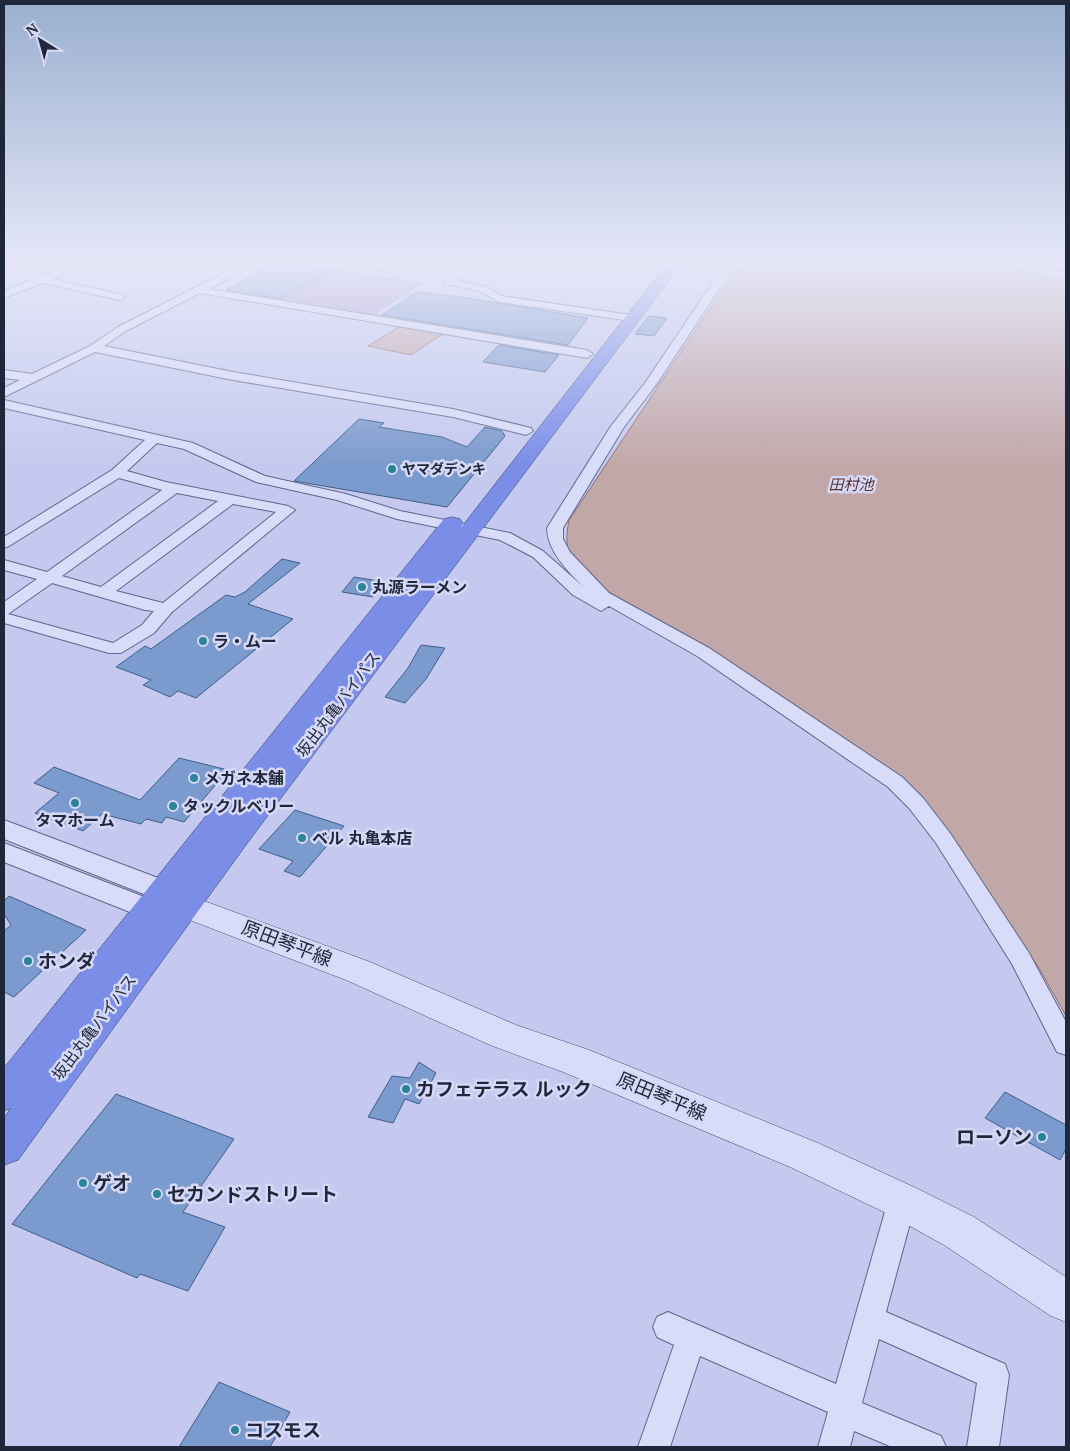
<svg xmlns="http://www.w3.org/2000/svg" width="1070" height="1451" font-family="'PT Serif','Noto Sans JP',serif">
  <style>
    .green { fill: #aa99cd }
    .water { fill: #c2a7a9; stroke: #916d6f }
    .building { fill: #7b9acd; stroke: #415e89 }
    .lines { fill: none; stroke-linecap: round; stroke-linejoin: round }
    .minor-casing { stroke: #5b678a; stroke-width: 2 }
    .tertiary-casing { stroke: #5b678a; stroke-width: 2 }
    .secondary-casing { stroke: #3e4b6c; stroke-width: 1 }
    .trunk-casing { stroke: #2f3c58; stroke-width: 1 }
    .minor { fill: #d9dcf9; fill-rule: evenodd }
    .tertiary { fill: #d9dcf9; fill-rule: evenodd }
    .secondary { fill: #d9dcf9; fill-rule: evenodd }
    .trunk { fill: #7a8ee8; fill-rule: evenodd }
    .poi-dot { fill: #2b8399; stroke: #d5d8f6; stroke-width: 2 }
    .labels { text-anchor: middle; stroke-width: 5; stroke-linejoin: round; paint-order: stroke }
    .far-poi-label { font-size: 14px; font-weight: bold; fill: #1f273a; stroke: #d5d8f6; text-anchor: start }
    .far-water-label { font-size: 15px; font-style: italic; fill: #5a342e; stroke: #d5d8f6 }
    .poi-label { font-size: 16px; font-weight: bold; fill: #1f273a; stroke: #d5d8f6; text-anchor: start }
    .street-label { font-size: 16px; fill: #1f273a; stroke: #d5d8f6 }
    .near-street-label { font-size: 19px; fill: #1f273a; stroke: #d5d8f6 }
    .near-poi-label { font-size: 19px; font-weight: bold; fill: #1f273a; stroke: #d5d8f6; text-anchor: start }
  </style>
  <rect width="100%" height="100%" fill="#c5c9ef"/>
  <path class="green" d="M338 267 424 283 371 317 277 302Z"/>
  <g class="water">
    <path d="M796 265C887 264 977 263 1066 283V1016L1039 968 999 911 945 826 917 795 592 582C570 560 563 552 569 520L725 286 739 270 753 266Z"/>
    <path d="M401 326 444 333 411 355 368 346Z"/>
  </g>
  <g class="building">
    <path d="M273 263H302L314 268 331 271 281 299 226 290Z"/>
    <path d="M417 292 468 298 588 318 568 345 382 315Z"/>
    <path d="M649 316 667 318 654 336 635 334Z"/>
    <path d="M499 345 559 355 545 372 483 362Z"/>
    <path d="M359 419 384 423 379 427 442 437 467 447 485 427 502 431 505 436 447 507 294 481Z"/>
    <path d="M282 559 300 563 248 604 293 619 196 698 178 691 170 697 143 685 151 680 116 667 145 646 151 649 226 595 235 597 245 592Z"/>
    <path d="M354 577 385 582 373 597 342 592Z"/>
    <path d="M421 645 445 648 426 679 405 703 385 697 408 668Z"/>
    <path d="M179 758 228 770 184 822 166 817 162 823 146 819 141 824 102 814 83 831 35 813 59 793 34 783 54 767 140 800Z"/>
    <path d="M295 810 344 826 300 877 284 871 293 861 259 849Z"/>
    <path d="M9 896 86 930 14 997 4 992V931L11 925 4 914V901Z"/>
    <path d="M419 1062 436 1073 419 1104 405 1099 393 1123 368 1117 392 1076 410 1078Z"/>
    <path d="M1005 1092 1066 1125V1149L1060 1160 985 1118Z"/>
    <path d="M116 1094 234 1139 183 1212 225 1227 188 1291 140 1274 137 1278 12 1224Z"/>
    <path d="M219 1382 290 1412 270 1447H179Z"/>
  </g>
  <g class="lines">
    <defs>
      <g id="minor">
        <path d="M73 263H86L52 279 124 295 125 297 120 300 43 283 4 298V291Z"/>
        <path d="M244 263H256L209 289 587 350 593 354 587 358 200 293 126 331 104 346 233 372 453 409 531 428 533 431 526 435 453 417 233 380 95 352 4 397V388L20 380 4 378V370L32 374 90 346 118 327Z"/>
        <path d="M309 263H329L389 273 394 276 389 279 314 266Z"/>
        <path d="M469 263H480L458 281 487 287 502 296 631 315 637 318 631 321 499 302 480 291 445 284V280Z"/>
        <path d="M738 263H751L729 274 656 385 624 427 563 528V539L570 552 609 593 709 648 902 777 923 798 950 833 1029 953 1066 1022V1055L1057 1052 1012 964 936 843 909 808 888 787 697 656 609 606 601 611 573 595 533 557 500 540 397 519 337 500 256 482 184 449 157 443 127 471 166 482 288 506 295 510 172 612 154 633 121 653H109L4 623V602L37 579 4 570V560L47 572 162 490 119 478 9 546 4 548V537L112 470 145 440 4 408V400L193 443 265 476 346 494 400 511 510 533 543 551 588 591C571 575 547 552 547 528L611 426 645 383 721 270ZM177 493 218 501 101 587 62 576ZM233 504 276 512 163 603 116 591ZM52 583 145 610 154 611 142 625 113 643 8 614Z"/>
        <path d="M996 263H1014L1066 273V279L1001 266Z"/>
        <path d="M902 1188 912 1192 916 1201 886 1312 1005 1364 1009 1375 999 1447H967L977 1383 879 1339 862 1403 941 1436 946 1447H892L854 1431 850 1447H818L828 1412 700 1356 670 1447H638L674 1345 657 1337 653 1327 657 1317 668 1312 836 1384 888 1201 892 1192Z"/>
      </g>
      <g id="tertiary">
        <path d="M4 820 174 884 178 891 174 898 164 901 154 898 4 839Z"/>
        <path d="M4 843 160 903 164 910 160 917 150 920 4 862Z"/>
      </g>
      <path id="secondary" d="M166 881 177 885 196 898 370 962 516 1025 589 1050 818 1143 916 1188 974 1217 1066 1277V1322L1051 1316 944 1245 888 1214 790 1167 563 1072 490 1045 346 980 174 914 155 901 150 893 155 885Z"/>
      <path id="trunk" d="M668 263H682L248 842 18 1160 4 1165V1118L11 1108 4 1111V1068L444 519 452 517 460 519 463 524 460 529Z"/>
    </defs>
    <use href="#minor" class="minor-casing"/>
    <use href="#tertiary" class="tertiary-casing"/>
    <use href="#secondary" class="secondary-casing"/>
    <use href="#trunk" class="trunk-casing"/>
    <use href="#minor" class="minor"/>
    <use href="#tertiary" class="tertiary"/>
    <use href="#secondary" class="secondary"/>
    <use href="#trunk" class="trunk"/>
  </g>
  <linearGradient id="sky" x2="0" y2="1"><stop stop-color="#99afcf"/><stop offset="0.56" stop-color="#e5e7f8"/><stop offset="1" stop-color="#e5e7f8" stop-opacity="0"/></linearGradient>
  <rect width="1070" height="466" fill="url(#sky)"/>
  <g class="poi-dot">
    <circle cx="392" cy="469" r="5"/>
    <circle cx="362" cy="587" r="5"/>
    <circle cx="203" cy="641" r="5"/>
    <circle cx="194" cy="778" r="5"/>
    <circle cx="75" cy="803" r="5"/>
    <circle cx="173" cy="806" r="5"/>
    <circle cx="302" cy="838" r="5"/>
    <circle cx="28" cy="961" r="5"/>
    <circle cx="406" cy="1089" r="5"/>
    <circle cx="1042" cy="1137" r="5"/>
    <circle cx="83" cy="1183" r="5"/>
    <circle cx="157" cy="1194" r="5"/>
    <circle cx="235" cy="1430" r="5"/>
  </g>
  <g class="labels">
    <g class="far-poi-label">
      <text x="402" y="474">ヤマダデンキ</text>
    </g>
    <g class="far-water-label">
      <text x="851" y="490">田村池</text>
    </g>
    <g class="poi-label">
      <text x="372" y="593">丸源ラーメン</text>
      <text x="213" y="647">ラ・ムー</text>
      <text x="204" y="784">メガネ本舗</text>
      <text x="183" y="812">タックルベリー</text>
      <text x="75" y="826" text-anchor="middle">タマホーム</text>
      <text x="312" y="844">ベル 丸亀本店</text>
    </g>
    <g class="street-label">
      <text transform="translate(338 704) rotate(-53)" y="6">坂出丸亀バイパス</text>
      <text transform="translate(94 1027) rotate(-53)" y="6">坂出丸亀バイパス</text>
    </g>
    <g class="near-street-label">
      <text transform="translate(287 943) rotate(21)" y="7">原田琴平線</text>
      <text transform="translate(662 1096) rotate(23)" y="7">原田琴平線</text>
    </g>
    <g class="near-poi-label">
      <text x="38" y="968">ホンダ</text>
      <text x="416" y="1096">カフェテラス ルック</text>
      <text x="1032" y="1144" text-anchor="end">ローソン</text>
      <text x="93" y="1190">ゲオ</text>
      <text x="167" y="1201">セカンドストリート</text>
      <text x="245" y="1437">コスモス</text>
    </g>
  </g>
  <rect width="1070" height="1451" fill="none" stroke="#1f273a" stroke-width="10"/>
  <g transform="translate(40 40) rotate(323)" stroke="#d5d8f6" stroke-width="4" paint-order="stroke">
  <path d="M0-4L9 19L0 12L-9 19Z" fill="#1f273a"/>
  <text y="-8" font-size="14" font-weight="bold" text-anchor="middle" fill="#1f273a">N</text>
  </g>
</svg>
